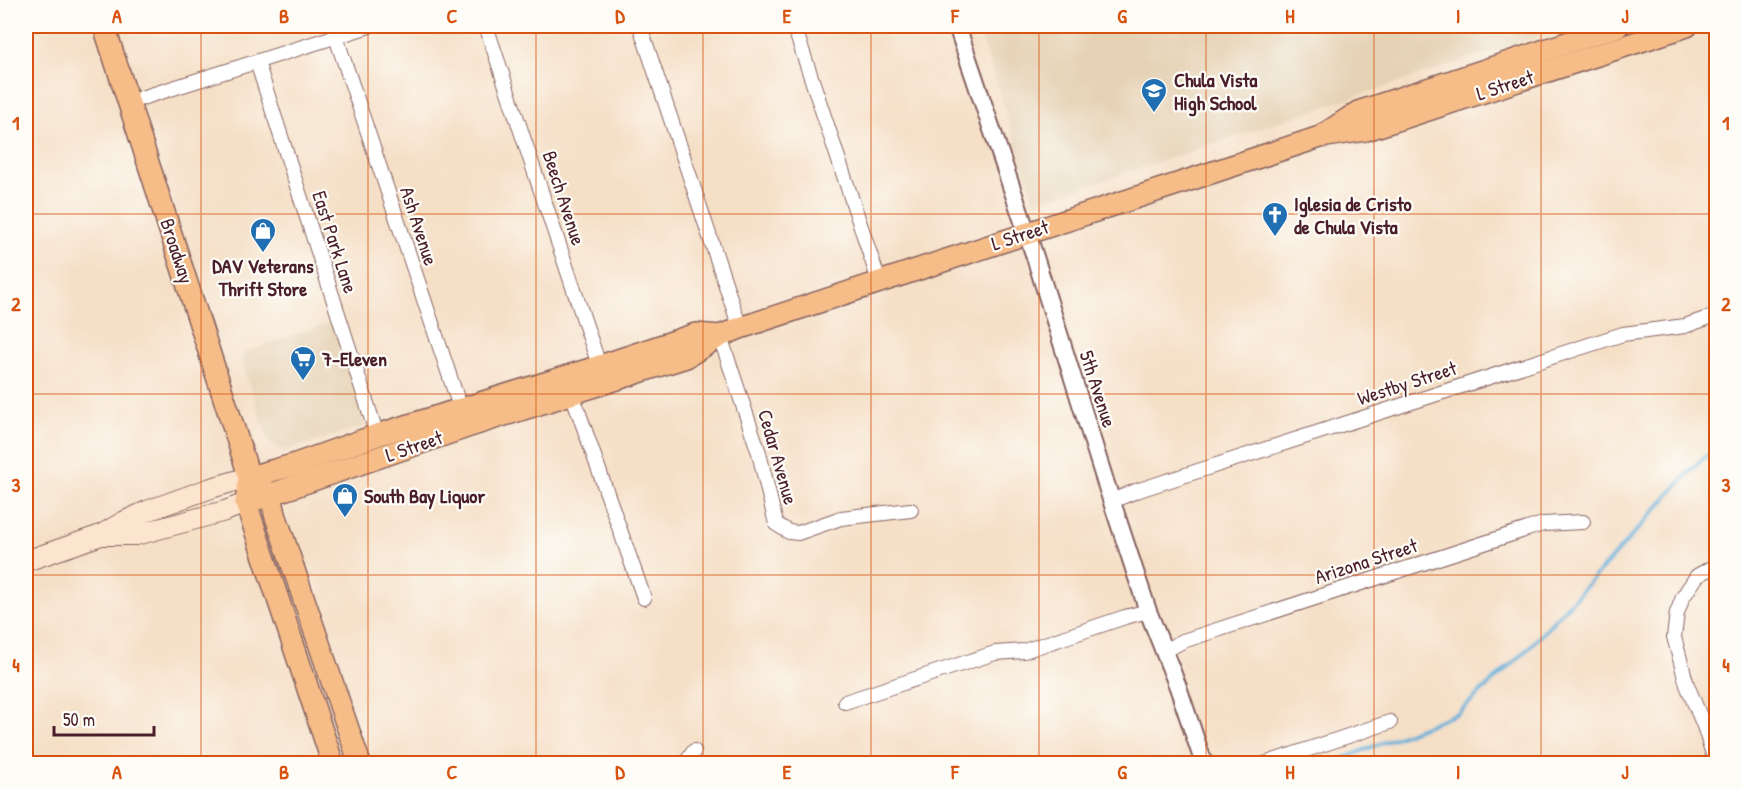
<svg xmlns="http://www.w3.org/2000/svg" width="1742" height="789" font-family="'Patrick Hand',sans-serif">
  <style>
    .built { fill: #e5d1b4 }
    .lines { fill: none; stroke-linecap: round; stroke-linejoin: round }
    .stream { stroke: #5fadd9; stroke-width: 4 }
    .minor-casing { stroke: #866261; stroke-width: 16 }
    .tertiary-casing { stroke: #866261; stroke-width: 20 }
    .secondary-casing { stroke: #866261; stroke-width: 22 }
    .primary-casing { stroke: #866261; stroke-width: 24 }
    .minor { stroke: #fff; stroke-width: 14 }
    .tertiary { stroke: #fff; stroke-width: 16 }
    .secondary { stroke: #fce5cf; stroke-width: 20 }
    .primary { stroke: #f7bd88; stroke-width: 21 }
    .grid { fill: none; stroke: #d8530f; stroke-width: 1.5; stroke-opacity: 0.55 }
    .labels { text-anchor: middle; stroke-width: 4.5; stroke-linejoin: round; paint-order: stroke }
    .poi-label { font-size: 20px; font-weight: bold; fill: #4a1f2b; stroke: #fdfcf7; text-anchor: start }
    .street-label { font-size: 20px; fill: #4a1f2b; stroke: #fdfcf7 }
    .neatline { fill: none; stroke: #d8530f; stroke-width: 2 }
    .grid-label { font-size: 20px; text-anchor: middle; font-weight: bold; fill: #d8530f }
  </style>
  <rect width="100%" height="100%" fill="#fdfcf7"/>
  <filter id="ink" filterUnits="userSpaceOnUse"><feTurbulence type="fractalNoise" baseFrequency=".0167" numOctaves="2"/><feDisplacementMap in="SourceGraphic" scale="12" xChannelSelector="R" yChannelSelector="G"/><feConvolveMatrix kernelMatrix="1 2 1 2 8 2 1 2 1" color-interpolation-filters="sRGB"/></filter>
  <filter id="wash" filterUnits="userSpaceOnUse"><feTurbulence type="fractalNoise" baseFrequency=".008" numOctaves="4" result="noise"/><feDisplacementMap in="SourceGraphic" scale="24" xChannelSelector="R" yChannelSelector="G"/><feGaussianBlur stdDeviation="1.35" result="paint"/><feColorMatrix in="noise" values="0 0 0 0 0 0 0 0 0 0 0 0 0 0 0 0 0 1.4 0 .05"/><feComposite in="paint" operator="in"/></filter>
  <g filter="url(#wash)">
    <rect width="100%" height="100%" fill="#f5dfc6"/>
    <g class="built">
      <path d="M978 26H1568L1035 203Z"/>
      <path d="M333 321 366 426 283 451 269 442 241 360 245 352Z"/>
    </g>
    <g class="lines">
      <path class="stream" d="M1329 764 1458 713 1525 652 1611 559 1695 466 1716 447"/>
    </g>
  </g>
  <g filter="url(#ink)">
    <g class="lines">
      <defs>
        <g id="minor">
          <path d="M486 26 602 374"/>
          <path d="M640 26 740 328"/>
          <path d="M794 26 879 281"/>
          <path d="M336 37 463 416"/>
          <path d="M257 62 377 435"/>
          <path d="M129 102 369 26"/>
          <path d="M720 336 759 453 776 524 789 532 798 533 841 518 911 510"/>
          <path d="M570 388 644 598"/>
          <path d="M1112 501 1136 491 1623 334 1685 326 1716 315"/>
          <path d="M1164 651 1183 641 1543 524 1583 522"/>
          <path d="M845 702 995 653 1024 651 1125 617 1148 611"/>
          <path d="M685 764 694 751"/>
          <path d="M1264 764 1390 722"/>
          <path d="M1716 764 1704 726 1687 685 1674 637 1677 613 1683 597 1697 576 1716 565"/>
        </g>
        <path id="tertiary" d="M957 26 1035 257 1106 484 1148 611 1178 687 1204 764"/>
        <g id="secondary">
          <path d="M101 535H136L225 511 246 503"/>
          <path d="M26 561 101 535 125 521 147 511 211 488 249 477"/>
        </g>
        <g id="primary">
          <path d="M104 26 244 460 249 477 246 503 333 764"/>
          <path d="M1326 133 1358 112 1618 26"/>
          <path d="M249 477 293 465 377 435 600 366 696 334 720 336"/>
          <path d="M261 487 271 495 275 514 360 764"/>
          <path d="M246 503 467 427 686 357 720 336 740 328 1320 137 1366 130 1687 26"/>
        </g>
      </defs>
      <use href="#minor" class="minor-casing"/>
      <use href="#tertiary" class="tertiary-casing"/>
      <use href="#secondary" class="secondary-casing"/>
      <use href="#primary" class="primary-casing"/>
      <use href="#minor" class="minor"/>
      <use href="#tertiary" class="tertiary"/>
      <use href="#secondary" class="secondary"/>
      <use href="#primary" class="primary"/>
    </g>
  </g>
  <path class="grid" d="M201 26V764M368 26V764M536 26V764M703 26V764M871 26V764M1039 26V764M1206 26V764M1374 26V764M1541 26V764M26 214H1716M26 394H1716M26 575H1716"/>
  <defs>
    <symbol id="school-pin" viewBox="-11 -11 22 30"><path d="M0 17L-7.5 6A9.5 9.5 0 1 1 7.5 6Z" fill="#1f6fb2" stroke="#fdfcf7"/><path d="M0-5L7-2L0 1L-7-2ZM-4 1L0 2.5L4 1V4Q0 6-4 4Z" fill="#fff"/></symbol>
    <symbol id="church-pin" viewBox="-11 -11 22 30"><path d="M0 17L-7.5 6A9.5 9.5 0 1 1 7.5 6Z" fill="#1f6fb2" stroke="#fdfcf7"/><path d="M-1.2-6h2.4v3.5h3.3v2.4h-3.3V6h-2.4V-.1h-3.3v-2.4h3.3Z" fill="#fff"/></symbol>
    <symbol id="shop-pin" viewBox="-11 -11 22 30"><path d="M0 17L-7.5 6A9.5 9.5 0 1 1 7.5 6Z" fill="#1f6fb2" stroke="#fdfcf7"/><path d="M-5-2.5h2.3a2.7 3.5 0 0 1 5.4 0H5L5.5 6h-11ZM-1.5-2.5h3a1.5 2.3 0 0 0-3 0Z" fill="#fff"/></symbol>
    <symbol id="supermarket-pin" viewBox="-11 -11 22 30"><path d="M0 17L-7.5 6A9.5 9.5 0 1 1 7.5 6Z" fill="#1f6fb2" stroke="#fdfcf7"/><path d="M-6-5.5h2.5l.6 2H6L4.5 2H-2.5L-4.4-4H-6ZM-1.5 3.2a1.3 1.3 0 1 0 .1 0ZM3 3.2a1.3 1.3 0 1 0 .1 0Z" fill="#fff"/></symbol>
  </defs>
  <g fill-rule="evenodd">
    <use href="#school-pin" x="1139" y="76" width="30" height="40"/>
    <use href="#church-pin" x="1260" y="200" width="30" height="40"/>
    <use href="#shop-pin" x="248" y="216" width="30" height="40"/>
    <use href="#supermarket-pin" x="288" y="344" width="30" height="40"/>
    <use href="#shop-pin" x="330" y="481" width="30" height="40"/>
  </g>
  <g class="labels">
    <g class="poi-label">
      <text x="1174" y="87">Chula Vista<tspan x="1174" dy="23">High School</tspan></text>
      <text x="1294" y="211">Iglesia de Cristo<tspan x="1294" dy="23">de Chula Vista</tspan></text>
      <text x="263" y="273" text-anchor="middle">DAV Veterans<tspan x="263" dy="23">Thrift Store</tspan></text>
      <text x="322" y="366">7-Eleven</text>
      <text x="364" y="503">South Bay Liquor</text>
    </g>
    <g class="street-label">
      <text transform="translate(1505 85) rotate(-18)" y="7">L Street</text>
      <text transform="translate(564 198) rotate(72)" y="7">Beech Avenue</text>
      <text transform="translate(419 226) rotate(72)" y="7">Ash Avenue</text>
      <text transform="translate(1020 235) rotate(-18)" y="7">L Street</text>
      <text transform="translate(335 242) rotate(72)" y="7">East Park Lane</text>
      <text transform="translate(177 251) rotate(72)" y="7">Broadway</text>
      <text transform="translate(1407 383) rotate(-18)" y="7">Westby Street</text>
      <text transform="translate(1098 389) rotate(72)" y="7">5th Avenue</text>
      <text transform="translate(414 446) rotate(-19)" y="7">L Street</text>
      <text transform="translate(778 457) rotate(74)" y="7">Cedar Avenue</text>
      <text transform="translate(1366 561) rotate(-18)" y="7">Arizona Street</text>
    </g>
  </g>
  <rect width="1742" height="789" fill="none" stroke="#fdfcf7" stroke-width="66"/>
  <path d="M54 726v9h100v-9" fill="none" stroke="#4a1f2b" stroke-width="3"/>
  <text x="63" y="726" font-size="18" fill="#4a1f2b" stroke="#fdfcf7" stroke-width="4.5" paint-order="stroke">50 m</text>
  <rect x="33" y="33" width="1676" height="723" class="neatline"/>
  <g class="grid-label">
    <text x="117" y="23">A</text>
    <text x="284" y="23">B</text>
    <text x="452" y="23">C</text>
    <text x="620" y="23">D</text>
    <text x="787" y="23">E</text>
    <text x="955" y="23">F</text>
    <text x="1122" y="23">G</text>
    <text x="1290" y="23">H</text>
    <text x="1458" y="23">I</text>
    <text x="1625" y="23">J</text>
    <text x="16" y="130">1</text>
    <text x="1726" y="130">1</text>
    <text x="16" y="311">2</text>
    <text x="1726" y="311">2</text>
    <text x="16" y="492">3</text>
    <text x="1726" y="492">3</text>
    <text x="16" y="672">4</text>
    <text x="1726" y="672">4</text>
    <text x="117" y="779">A</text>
    <text x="284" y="779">B</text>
    <text x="452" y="779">C</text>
    <text x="620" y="779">D</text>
    <text x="787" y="779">E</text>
    <text x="955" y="779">F</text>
    <text x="1122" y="779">G</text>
    <text x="1290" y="779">H</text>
    <text x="1458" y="779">I</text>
    <text x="1625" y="779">J</text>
  </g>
</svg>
